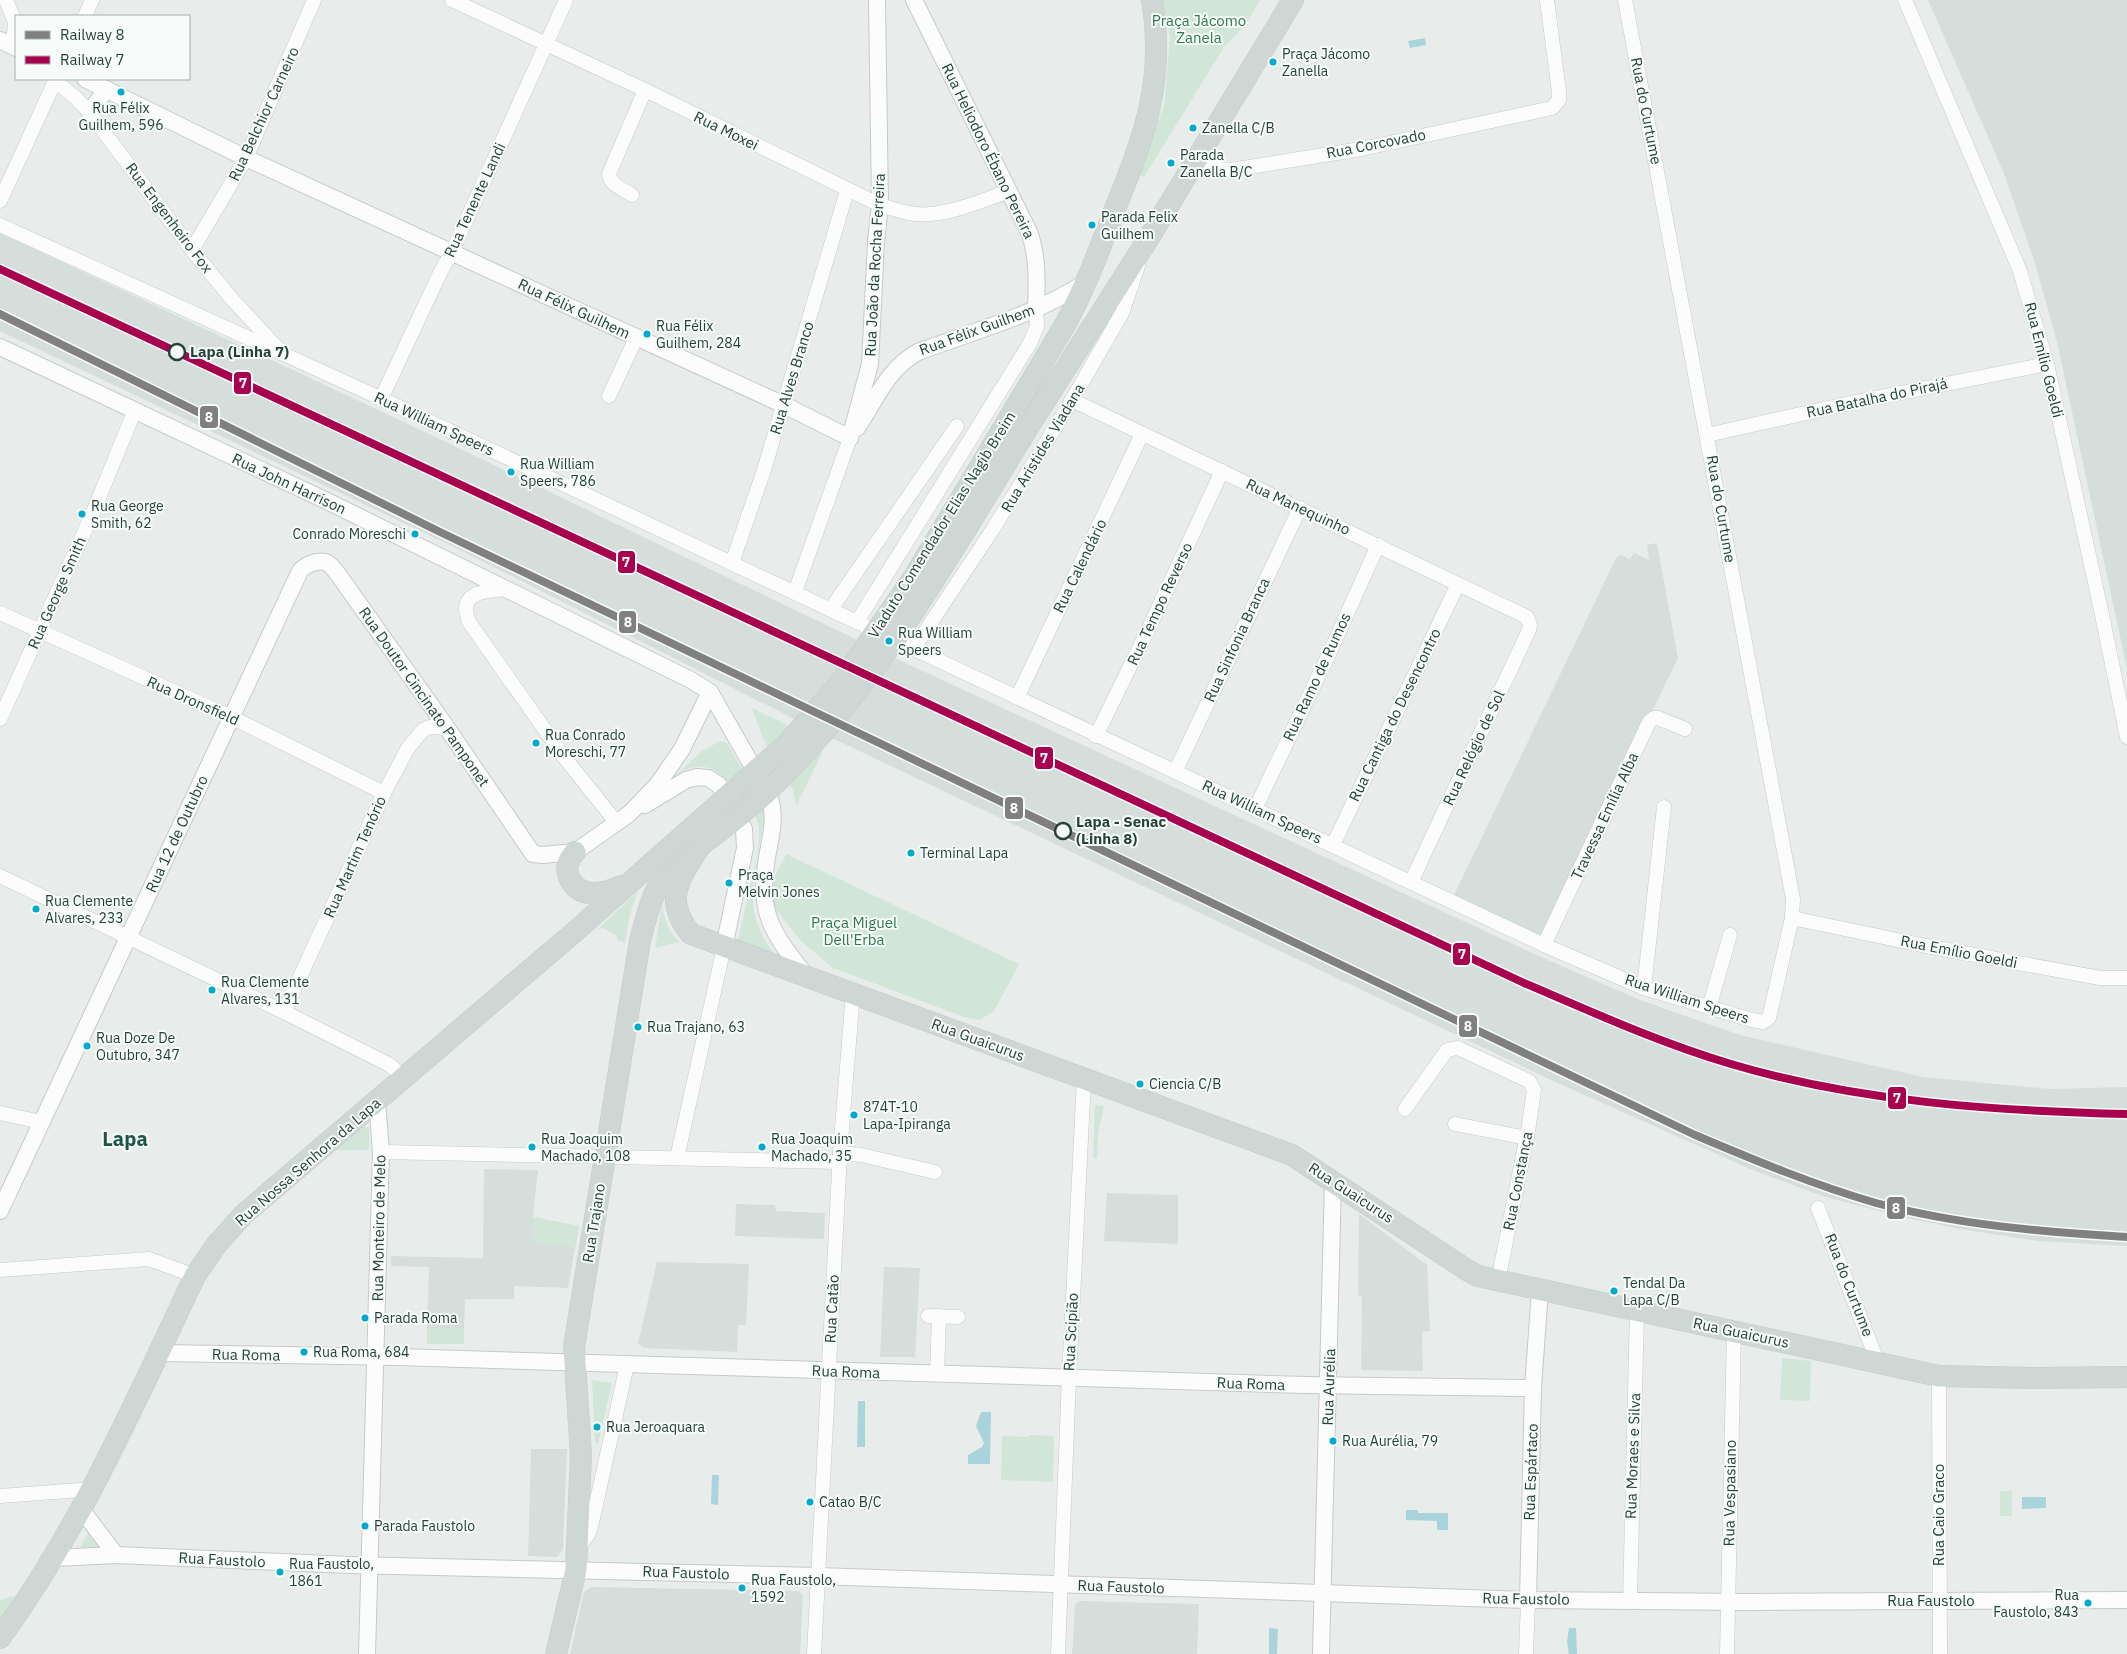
<svg xmlns="http://www.w3.org/2000/svg" width="2127" height="1654" font-family="'IBM Plex Sans',sans-serif">
  <style>
    .built { fill: #d6dedb }
    .green { fill: #d1e6d8 }
    .water { fill: #a9d4db }
    .lines { fill: none; stroke-linecap: round; stroke-linejoin: round }
    .minor-casing { stroke: #c5cac8; stroke-width: 15 }
    .tertiary-casing { stroke: #c5cac8; stroke-width: 18 }
    .primary-casing { stroke: #c3ccc9; stroke-width: 22 }
    .minor { stroke: #fcfcfc; stroke-width: 14 }
    .tertiary { stroke: #fcfcfc; stroke-width: 16 }
    .primary { stroke: #cfd7d5; stroke-width: 21 }
    .primary-bridge-casing { stroke: #c3ccc9; stroke-width: 22; stroke-linecap: butt }
    .primary-bridge { stroke: #cfd7d5; stroke-width: 21 }
    .rail-1-casing { stroke: #f7fbf9; stroke-width: 11 }
    .rail-2-casing { stroke: #f7fbf9; stroke-width: 11 }
    .rail-1 { stroke: #808080; stroke-width: 8 }
    .rail-2 { stroke: #a8034f; stroke-width: 8 }
    .bus-dot { fill: #00a9ce; stroke: #f7fbf9; stroke-width: 2 }
    .stop-dot { fill: #f7fbf9; stroke: #24423a; stroke-width: 2.5 }
    .labels { text-anchor: middle; stroke-width: 4; stroke-linejoin: round; paint-order: stroke }
    .bus-label { font-size: 14px; fill: #24423a; stroke: #f7fbf9; text-anchor: start }
    .park-label { font-size: 15px; fill: #2d7a4b; stroke: #f7fbf9 }
    .street-label { font-size: 15px; fill: #24423a; stroke: #f7fbf9 }
    .stop-label { font-size: 15px; font-weight: bold; fill: #24423a; stroke: #f7fbf9; text-anchor: start }
    .district-label { font-size: 20px; font-weight: bold; fill: #1f5548; stroke: #f7fbf9 }
    .line-badge { stroke: #f7fbf9; stroke-width: 2 }
    .badge-label { font-size: 14px; text-anchor: middle; font-weight: bold; fill: #fff }
  </style>
  <rect width="100%" height="100%" fill="#e8edeb"/>
  <g class="built">
    <path d="M1928 0H2127V669L2057 342 2034 260 2003 171Z"/>
    <path d="M0 233 421 430 899 660 1539 956 1640 1000 1740 1035 1923 1077 2050 1089 2127 1087V1246L2038 1241 1960 1229 1907 1218 1825 1197 1750 1169 1551 1080 834 739 458 549 0 331Z"/>
    <path d="M1657 543 1678 658 1544 937 1454 895 1617 556 1619 557 1620 554 1630 559 1634 553 1649 560 1647 545Z"/>
    <path d="M484 1169 538 1170 533 1217 579 1226 568 1288 514 1286V1299H465L464 1328H427L429 1267 391 1266V1256L483 1258Z"/>
    <path d="M1107 1193 1178 1195V1244L1104 1241Z"/>
    <path d="M736 1204 775 1205 776 1211 825 1213 824 1239 735 1236Z"/>
    <path d="M1359 1214 1427 1265 1430 1331 1422 1332 1423 1371 1361 1370 1362 1296 1358 1295Z"/>
    <path d="M657 1262 749 1264 746 1325H738L737 1352 643 1348 638 1343Z"/>
    <path d="M884 1267 920 1268 915 1357H880Z"/>
    <path d="M531 1449H567L563 1549 557 1557 528 1556Z"/>
    <path d="M591 1587 799 1591 803 1596 800 1654H570L584 1592Z"/>
    <path d="M1080 1601 1199 1604 1197 1654H1072L1075 1604Z"/>
  </g>
  <g class="green">
    <path d="M1162 0H1260L1246 24 1224 47 1144 177 1136 172 1164 106 1170 37Z"/>
    <path d="M752 708 785 724 822 753 796 806 793 790 762 736Z"/>
    <path d="M720 741 727 743 764 808C765 820 762 831 760 843 751 888 745 917 776 956L738 941 759 845C759 836 760 826 756 818 753 811 747 805 742 799 725 776 705 753 675 776L702 751Z"/>
    <path d="M786 854 1019 964 994 1011 980 1020 964 1017 833 968 800 940 774 907 769 889Z"/>
    <path d="M638 891 630 914 625 943 618 940 616 935 603 928 598 929Z"/>
    <path d="M662 904C664 919 668 930 679 942L655 948Z"/>
    <path d="M1095 1105 1104 1106 1098 1134 1097 1158H1093Z"/>
    <path d="M365 1126 369 1129V1150H334Z"/>
    <path d="M533 1217 579 1226 575 1247 532 1242Z"/>
    <rect x="427" y="1328" width="37" height="16"/>
    <path d="M1782 1358 1811 1361 1810 1401 1780 1400Z"/>
    <path d="M592 1380 612 1383 598 1444 595 1442Z"/>
    <path d="M1029 1435 1054 1436 1053 1482 1001 1480 1002 1436 1029 1437Z"/>
    <rect x="2000" y="1491" width="12" height="25"/>
    <path d="M91 1528 108 1548 80 1547Z"/>
    <path d="M12 1596 16 1599 4 1619H0V1600Z"/>
  </g>
  <g class="water">
    <path d="M1425 38 1426 45 1410 48 1408 41Z"/>
    <path d="M858 1401H865V1447H857Z"/>
    <path d="M981 1412H991L990 1464H968V1455L982 1447 984 1443 976 1426Z"/>
    <path d="M712 1475H719L718 1505 711 1504Z"/>
    <path d="M2022 1497H2046V1508L2022 1509Z"/>
    <path d="M1406 1510H1418V1513H1448V1530H1437V1521L1406 1520Z"/>
    <path d="M1269 1628 1278 1629 1277 1654H1269Z"/>
    <path d="M1569 1628H1576L1577 1654H1569L1567 1642Z"/>
  </g>
  <g class="lines">
    <defs>
      <g id="minor">
        <path d="M6 0 15 22 13 46"/>
        <path d="M452 0 645 90 880 205C896 210 913 216 930 214 956 212 984 200 1009 191"/>
        <path d="M1905 0 2020 271 2047 364 2101 610 2127 737"/>
        <path d="M85 16 92 0"/>
        <path d="M55 81 76 98 89 112 192 250 231 298 280 351"/>
        <path d="M1198 156C1209 166 1216 170 1231 170L1361 149 1552 108 1559 100V92L1547 0"/>
        <path d="M632 195C623 189 610 185 609 174L645 90"/>
        <path d="M0 201 56 79"/>
        <path d="M0 225 380 398 1544 945 1644 988 1752 1020 1763 1022 1769 1018 1792 918 1793 899 1625 0"/>
        <path d="M192 250 246 158 314 0"/>
        <path d="M609 396 636 338"/>
        <path d="M381 399 441 271 452 252 566 0"/>
        <path d="M1072 400 1527 617 1530 625 1529 630 1411 882"/>
        <path d="M1707 435 1860 401 2047 364"/>
        <path d="M732 563 764 470 847 191"/>
        <path d="M507 589C485 591 457 591 469 622L564 757 616 822"/>
        <path d="M795 592 850 438"/>
        <path d="M831 609 957 426"/>
        <path d="M0 613 231 717 384 793"/>
        <path d="M857 622 1030 343 1037 326 1036 309"/>
        <path d="M914 648 993 529 1072 400 1122 313 1138 266"/>
        <path d="M1017 698 1142 434"/>
        <path d="M0 719 91 517 135 410"/>
        <path d="M1096 736 1148 630 1222 471"/>
        <path d="M1175 772 1300 508"/>
        <path d="M1255 809 1330 652 1378 545"/>
        <path d="M1333 845 1458 584"/>
        <path d="M0 876 284 1012 390 1065 397 1072 401 1081"/>
        <path d="M1792 918 1926 946 2100 978H2127"/>
        <path d="M1544 945 1649 722 1654 718H1658L1685 729"/>
        <path d="M1644 988 1664 807"/>
        <path d="M1709 1008 1730 935"/>
        <path d="M284 1012 384 793 408 748 423 730 430 727 447 728"/>
        <path d="M1405 1109 1447 1050 1457 1048 1460 1049 1529 1081 1534 1090 1528 1131 1498 1281"/>
        <path d="M0 1113 41 1122"/>
        <path d="M1455 1124 1527 1138"/>
        <path d="M381 1152 840 1162"/>
        <path d="M840 1153 861 1155 935 1172"/>
        <path d="M677 1158 724 947"/>
        <path d="M1818 1208 1878 1363"/>
        <path d="M0 1270 149 1259 195 1276"/>
        <path d="M928 1316 958 1317"/>
        <path d="M937 1374 939 1316"/>
        <path d="M1939 1376 1940 1654"/>
        <path d="M0 1496 93 1489"/>
        <path d="M577 1549 588 1535 591 1527 627 1365"/>
        <path d="M1630 1601 1637 1310"/>
        <path d="M814 1654 840 1153 853 993"/>
        <path d="M1058 1654 1069 1378 1084 1079"/>
        <path d="M1526 1654 1528 1600"/>
        <path d="M1727 1654 1734 1331"/>
      </g>
      <g id="tertiary">
        <path d="M914 0 1030 234C1038 259 1037 283 1036 309"/>
        <path d="M0 40 16 48"/>
        <path d="M85 79 246 158 784 405 850 438"/>
        <path d="M89 112 107 89"/>
        <path d="M0 347 331 503 691 680 710 692 769 795C776 815 772 832 768 852 757 913 770 930 807 977"/>
        <path d="M857 428C876 400 887 369 918 352 974 331 1036 315 1086 282"/>
        <path d="M850 438 870 364 876 242 880 205 877 0"/>
        <path d="M645 805 686 780 697 777 708 778 719 785 744 829 745 848 724 947"/>
        <path d="M0 1211 300 571C306 564 321 558 329 564 333 567 337 573 340 577L447 728 533 854 542 855 575 852 629 814 658 784 682 749 710 692"/>
        <path d="M159 1353 398 1357 1306 1385 1533 1388"/>
        <path d="M81 1509 116 1555"/>
        <path d="M54 1558 116 1555 351 1565 818 1576 1528 1600 1747 1602 2127 1600"/>
        <path d="M1528 1600 1533 1388 1540 1290"/>
        <path d="M367 1654 381 1152 377 1102"/>
        <path d="M1321 1654 1333 1181"/>
      </g>
      <g id="primary">
        <path d="M1066 323C1085 288 1099 251 1113 214 1143 139 1166 83 1152 0"/>
        <path d="M1036 415 1150 236 1293 0"/>
        <path d="M701 845C680 878 662 899 691 934L1292 1155 1467 1270 1478 1276 1939 1376 2033 1378 2127 1377"/>
        <path d="M575 852C568 861 565 866 569 877 579 900 603 894 621 886"/>
        <path d="M0 1638C81 1527 136 1400 195 1276L217 1244 244 1214 578 929 652 863"/>
        <path d="M556 1654 576 1570 581 1455 574 1347 640 941C648 909 656 876 684 855"/>
      </g>
    </defs>
    <use href="#minor" class="minor-casing"/>
    <use href="#tertiary" class="tertiary-casing"/>
    <use href="#primary" class="primary-casing"/>
    <use href="#minor" class="minor"/>
    <use href="#tertiary" class="tertiary"/>
    <use href="#primary" class="primary"/>
    <defs>
      <g id="primary-bridge">
        <path d="M701 845C729 824 757 802 782 777 887 672 958 540 1036 415"/>
        <path d="M652 863 788 743 841 682 914 577 1066 323"/>
      </g>
    </defs>
    <use href="#primary-bridge" class="primary-bridge-casing"/>
    <use href="#primary-bridge" class="primary-bridge"/>
    <defs>
      <path id="rail-1" d="M0 314 438 531 1695 1135C1754 1160 1814 1185 1876 1203 1958 1225 2043 1232 2127 1237"/>
      <path id="rail-2" d="M0 269 1524 983C1592 1012 1660 1043 1731 1064 1859 1102 1995 1111 2127 1114"/>
    </defs>
    <use href="#rail-1" class="rail-1-casing"/>
    <use href="#rail-2" class="rail-2-casing"/>
    <use href="#rail-1" class="rail-1"/>
    <use href="#rail-2" class="rail-2"/>
  </g>
  <g class="bus-dot">
    <circle cx="1273" cy="62" r="4.5"/>
    <circle cx="121" cy="92" r="4.5"/>
    <circle cx="1193" cy="128" r="4.5"/>
    <circle cx="1171" cy="163" r="4.5"/>
    <circle cx="1092" cy="225" r="4.5"/>
    <circle cx="647" cy="334" r="4.5"/>
    <circle cx="511" cy="472" r="4.5"/>
    <circle cx="82" cy="514" r="4.5"/>
    <circle cx="415" cy="534" r="4.5"/>
    <circle cx="889" cy="641" r="4.5"/>
    <circle cx="536" cy="743" r="4.5"/>
    <circle cx="911" cy="853" r="4.5"/>
    <circle cx="729" cy="883" r="4.5"/>
    <circle cx="36" cy="909" r="4.5"/>
    <circle cx="212" cy="990" r="4.5"/>
    <circle cx="638" cy="1027" r="4.5"/>
    <circle cx="87" cy="1046" r="4.5"/>
    <circle cx="1140" cy="1084" r="4.5"/>
    <circle cx="854" cy="1115" r="4.5"/>
    <circle cx="532" cy="1147" r="4.5"/>
    <circle cx="762" cy="1147" r="4.5"/>
    <circle cx="1614" cy="1291" r="4.5"/>
    <circle cx="365" cy="1318" r="4.5"/>
    <circle cx="304" cy="1352" r="4.5"/>
    <circle cx="597" cy="1427" r="4.5"/>
    <circle cx="1333" cy="1441" r="4.5"/>
    <circle cx="810" cy="1502" r="4.5"/>
    <circle cx="365" cy="1526" r="4.5"/>
    <circle cx="280" cy="1572" r="4.5"/>
    <circle cx="742" cy="1588" r="4.5"/>
    <circle cx="2088" cy="1603" r="4.5"/>
  </g>
  <g class="stop-dot">
    <circle cx="177" cy="352" r="8"/>
    <circle cx="1063" cy="831" r="8"/>
  </g>
  <g class="labels">
    <g class="bus-label">
      <text x="1282" y="59">Praça Jácomo<tspan x="1282" dy="17">Zanella</tspan></text>
      <text x="121" y="113" text-anchor="middle">Rua Félix<tspan x="121" dy="17">Guilhem, 596</tspan></text>
      <text x="1202" y="133">Zanella C/B</text>
      <text x="1180" y="160">Parada<tspan x="1180" dy="17">Zanella B/C</tspan></text>
      <text x="1101" y="222">Parada Felix<tspan x="1101" dy="17">Guilhem</tspan></text>
      <text x="656" y="331">Rua Félix<tspan x="656" dy="17">Guilhem, 284</tspan></text>
      <text x="520" y="469">Rua William<tspan x="520" dy="17">Speers, 786</tspan></text>
      <text x="91" y="511">Rua George<tspan x="91" dy="17">Smith, 62</tspan></text>
      <text x="406" y="539" text-anchor="end">Conrado Moreschi</text>
      <text x="898" y="638">Rua William<tspan x="898" dy="17">Speers</tspan></text>
      <text x="545" y="740">Rua Conrado<tspan x="545" dy="17">Moreschi, 77</tspan></text>
      <text x="920" y="858">Terminal Lapa</text>
      <text x="738" y="880">Praça<tspan x="738" dy="17">Melvin Jones</tspan></text>
      <text x="45" y="906">Rua Clemente<tspan x="45" dy="17">Alvares, 233</tspan></text>
      <text x="221" y="987">Rua Clemente<tspan x="221" dy="17">Alvares, 131</tspan></text>
      <text x="647" y="1032">Rua Trajano, 63</text>
      <text x="96" y="1043">Rua Doze De<tspan x="96" dy="17">Outubro, 347</tspan></text>
      <text x="1149" y="1089">Ciencia C/B</text>
      <text x="863" y="1112">874T-10<tspan x="863" dy="17">Lapa-Ipiranga</tspan></text>
      <text x="541" y="1144">Rua Joaquim<tspan x="541" dy="17">Machado, 108</tspan></text>
      <text x="771" y="1144">Rua Joaquim<tspan x="771" dy="17">Machado, 35</tspan></text>
      <text x="1623" y="1288">Tendal Da<tspan x="1623" dy="17">Lapa C/B</tspan></text>
      <text x="374" y="1323">Parada Roma</text>
      <text x="313" y="1357">Rua Roma, 684</text>
      <text x="606" y="1432">Rua Jeroaquara</text>
      <text x="1342" y="1446">Rua Aurélia, 79</text>
      <text x="819" y="1507">Catao B/C</text>
      <text x="374" y="1531">Parada Faustolo</text>
      <text x="289" y="1569">Rua Faustolo,<tspan x="289" dy="17">1861</tspan></text>
      <text x="751" y="1585">Rua Faustolo,<tspan x="751" dy="17">1592</tspan></text>
      <text x="2079" y="1600" text-anchor="end">Rua<tspan x="2079" dy="17">Faustolo, 843</tspan></text>
    </g>
    <g class="park-label">
      <text x="1199" y="26">Praça Jácomo<tspan x="1199" dy="17">Zanela</tspan></text>
      <text x="854" y="928">Praça Miguel<tspan x="854" dy="17">Dell'Erba</tspan></text>
    </g>
    <g class="street-label">
      <text transform="translate(1646 111) rotate(79)" y="5">Rua do Curtume</text>
      <text transform="translate(264 114) rotate(-65)" y="5">Rua Belchior Carneiro</text>
      <text transform="translate(726 131) rotate(26)" y="5">Rua Moxei</text>
      <text transform="translate(1376 144) rotate(-11)" y="5">Rua Corcovado</text>
      <text transform="translate(988 151) rotate(64)" y="5">Rua Heliodoro Ébano Pereira</text>
      <text transform="translate(475 200) rotate(-65)" y="5">Rua Tenente Landi</text>
      <text transform="translate(169 218) rotate(53)" y="5">Rua Engenheiro Fox</text>
      <text transform="translate(875 265) rotate(-87)" y="5">Rua João da Rocha Ferreira</text>
      <text transform="translate(574 309) rotate(25)" y="5">Rua Félix Guilhem</text>
      <text transform="translate(977 330) rotate(-20)" y="5">Rua Félix Guilhem</text>
      <text transform="translate(2044 360) rotate(76)" y="5">Rua Emílio Goeldi</text>
      <text transform="translate(792 378) rotate(-73)" y="5">Rua Alves Branco</text>
      <text transform="translate(1877 398) rotate(-12)" y="5">Rua Batalha do Pirajá</text>
      <text transform="translate(434 424) rotate(25)" y="5">Rua William Speers</text>
      <text transform="translate(1043 448) rotate(-59)" y="5">Rua Aristides Viadana</text>
      <text transform="translate(289 484) rotate(25)" y="5">Rua John Harrison</text>
      <text transform="translate(1298 507) rotate(25)" y="5">Rua Manequinho</text>
      <text transform="translate(1721 509) rotate(80)" y="5">Rua do Curtume</text>
      <text transform="translate(942 525) rotate(-58)" y="5">Viaduto Comendador Elias Nagib Breim</text>
      <text transform="translate(1080 566) rotate(-64)" y="5">Rua Calendário</text>
      <text transform="translate(57 593) rotate(-66)" y="5">Rua George Smith</text>
      <text transform="translate(1160 604) rotate(-65)" y="5">Rua Tempo Reverso</text>
      <text transform="translate(1237 640) rotate(-65)" y="5">Rua Sinfonia Branca</text>
      <text transform="translate(1317 677) rotate(-65)" y="5">Rua Ramo de Rumos</text>
      <text transform="translate(424 697) rotate(55)" y="5">Rua Doutor Cincinato Pamponet</text>
      <text transform="translate(193 701) rotate(24)" y="5">Rua Dronsfield</text>
      <text transform="translate(1395 715) rotate(-64)" y="5">Rua Cantiga do Desencontro</text>
      <text transform="translate(1474 748) rotate(-65)" y="5">Rua Relógio de Sol</text>
      <text transform="translate(1262 812) rotate(25)" y="5">Rua William Speers</text>
      <text transform="translate(1605 816) rotate(-65)" y="5">Travessa Emília Alba</text>
      <text transform="translate(177 834) rotate(-65)" y="5">Rua 12 de Outubro</text>
      <text transform="translate(355 857) rotate(-66)" y="5">Rua Martim Tenório</text>
      <text transform="translate(1959 952) rotate(11)" y="5">Rua Emílio Goeldi</text>
      <text transform="translate(1687 999) rotate(18)" y="5">Rua William Speers</text>
      <text transform="translate(978 1040) rotate(20)" y="5">Rua Guaicurus</text>
      <text transform="translate(308 1162) rotate(-41)" y="5">Rua Nossa Senhora da Lapa</text>
      <text transform="translate(1518 1181) rotate(-79)" y="5">Rua Constança</text>
      <text transform="translate(1351 1193) rotate(33)" y="5">Rua Guaicurus</text>
      <text transform="translate(594 1223) rotate(-81)" y="5">Rua Trajano</text>
      <text transform="translate(379 1228) rotate(-89)" y="5">Rua Monteiro de Melo</text>
      <text transform="translate(1849 1285) rotate(69)" y="5">Rua do Curtume</text>
      <text transform="translate(832 1309) rotate(-87)" y="5">Rua Catão</text>
      <text transform="translate(1071 1332) rotate(-87)" y="5">Rua Scipião</text>
      <text transform="translate(1741 1333) rotate(12)" y="5">Rua Guaicurus</text>
      <text transform="translate(246 1355) rotate(1)" y="5">Rua Roma</text>
      <text transform="translate(846 1372) rotate(2)" y="5">Rua Roma</text>
      <text transform="translate(1251 1384) rotate(2)" y="5">Rua Roma</text>
      <text transform="translate(1329 1387) rotate(-88)" y="5">Rua Aurélia</text>
      <text transform="translate(1633 1456) rotate(-88)" y="5">Rua Moraes e Silva</text>
      <text transform="translate(1531 1472) rotate(-88)" y="5">Rua Espártaco</text>
      <text transform="translate(1730 1493) rotate(-89)" y="5">Rua Vespasiano</text>
      <text transform="translate(1939 1515) rotate(-90)" y="5">Rua Caio Graco</text>
      <text transform="translate(222 1560) rotate(3)" y="5">Rua Faustolo</text>
      <text transform="translate(686 1573) rotate(2)" y="5">Rua Faustolo</text>
      <text transform="translate(1121 1587) rotate(2)" y="5">Rua Faustolo</text>
      <text transform="translate(1526 1599) rotate(1)" y="5">Rua Faustolo</text>
      <text x="1931" y="1606">Rua Faustolo</text>
    </g>
    <g class="stop-label">
      <text x="190" y="357">Lapa (Linha 7)</text>
      <text x="1076" y="827">Lapa - Senac<tspan x="1076" dy="17">(Linha 8)</tspan></text>
    </g>
    <g class="district-label">
      <text x="125" y="1146">Lapa</text>
    </g>
  </g>
  <g class="line-badge">
    <rect x="233" y="371" width="19" height="24" rx="5" fill="#a8034f"/>
    <rect x="199" y="405" width="20" height="24" rx="5" fill="#808080"/>
    <rect x="617" y="550" width="19" height="24" rx="5" fill="#a8034f"/>
    <rect x="618" y="610" width="19" height="24" rx="5" fill="#808080"/>
    <rect x="1034" y="746" width="20" height="24" rx="5" fill="#a8034f"/>
    <rect x="1004" y="796" width="20" height="24" rx="5" fill="#808080"/>
    <rect x="1452" y="942" width="19" height="24" rx="5" fill="#a8034f"/>
    <rect x="1458" y="1014" width="20" height="24" rx="5" fill="#808080"/>
    <rect x="1887" y="1086" width="20" height="24" rx="5" fill="#a8034f"/>
    <rect x="1886" y="1196" width="20" height="24" rx="5" fill="#808080"/>
  </g>
  <g class="badge-label">
    <text x="243" y="388">7</text>
    <text x="209" y="422">8</text>
    <text x="626" y="567">7</text>
    <text x="628" y="627">8</text>
    <text x="1044" y="763">7</text>
    <text x="1014" y="813">8</text>
    <text x="1462" y="959">7</text>
    <text x="1468" y="1031">8</text>
    <text x="1897" y="1103">7</text>
    <text x="1896" y="1213">8</text>
  </g>
  <rect x="15" y="15" width="175" height="65" fill="#f7fbf9" stroke="#a3b1ad"/>
  <rect x="25" y="31" width="25" height="8" fill="#808080" stroke="#a3b1ad"/>
  <text x="60" y="40" font-size="15" fill="#24423a">Railway 8</text>
  <rect x="25" y="56" width="25" height="8" fill="#a8034f" stroke="#a3b1ad"/>
  <text x="60" y="65" font-size="15" fill="#24423a">Railway 7</text>
</svg>
